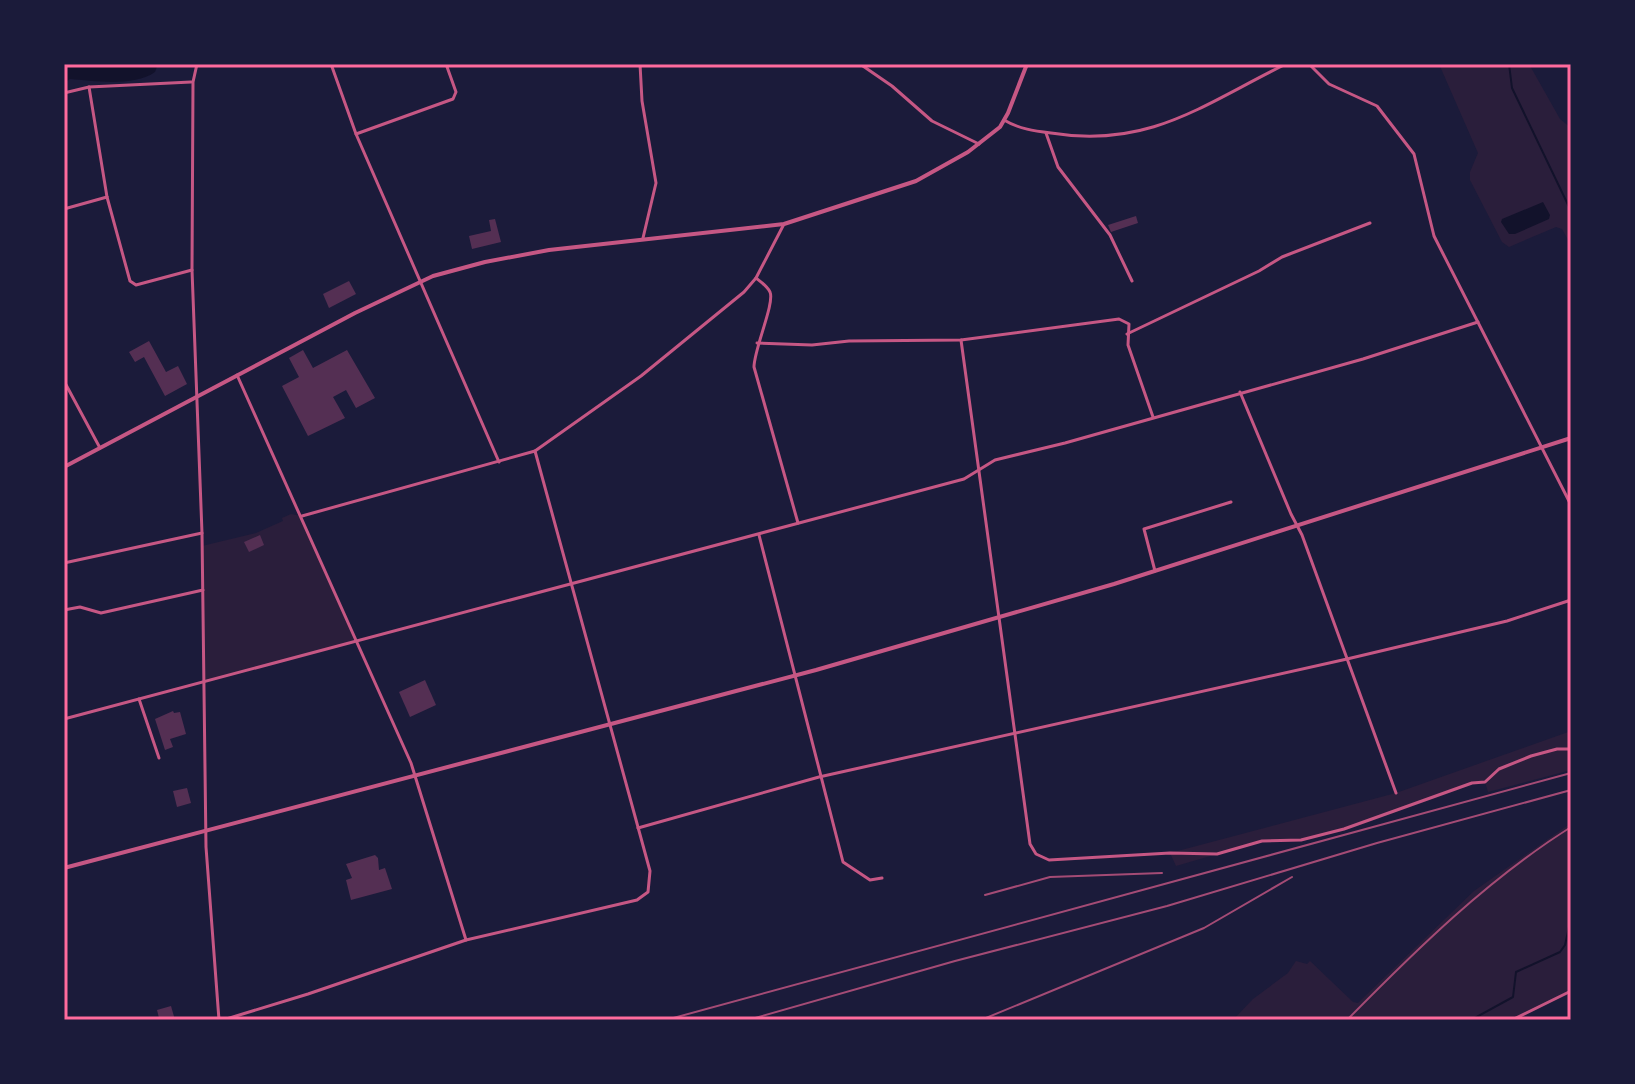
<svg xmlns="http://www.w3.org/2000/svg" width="1635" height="1084" font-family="'PT Sans Narrow',sans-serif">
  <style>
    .green { fill: #2a1e3b }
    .water { fill: #12122b }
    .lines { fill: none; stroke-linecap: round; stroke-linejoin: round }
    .stream { stroke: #12122b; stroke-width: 2 }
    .building { fill: #542f53 }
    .minor { stroke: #c65784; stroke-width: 3 }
    .tertiary { stroke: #c65784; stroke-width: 4 }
    .rail { stroke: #a44b75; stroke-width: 2 }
    .neatline { fill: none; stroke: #ff6b9d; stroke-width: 3 }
  </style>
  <rect width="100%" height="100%" fill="#1b1b3a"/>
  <g class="green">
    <path d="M1439 64H1529L1560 119 1571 128V245L1562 229 1556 227 1509 247 1502 242 1470 180V172L1478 153Z"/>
    <path d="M291 514 301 516 356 640 203 682 202 546 256 533 283 521 282 518Z"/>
    <path d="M1571 731V770L1488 792 1485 782 1480 781 1344 829 1301 840 1262 841 1176 866 1170 853 1396 793Z"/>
    <path d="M1571 823V990L1512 1020H1233L1253 999 1288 973 1296 961 1307 964 1310 961 1353 1002 1358 1003 1474 891Z"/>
  </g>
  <g class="water">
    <path d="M64 64H158L155 72C134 87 94 81 70 79L64 83Z"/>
    <path d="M1543 202 1550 215 1549 219 1515 234H1509L1501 222 1502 219Z"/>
  </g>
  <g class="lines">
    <g class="stream">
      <path d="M1509 64 1512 88 1571 211"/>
      <path d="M1471 1020 1513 997 1516 972 1560 952 1565 945 1571 918"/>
    </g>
  </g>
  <g class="building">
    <path d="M1136 216 1138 223 1111 232 1108 225Z"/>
    <path d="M495 219 501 242 472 249 469 236 491 231 489 220Z"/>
    <path d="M349 281 356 294 329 308 323 294Z"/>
    <path d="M149 341 166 372 178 366 187 384 165 396 144 357 135 362 129 352Z"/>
    <path d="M303 350 313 368 347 350 375 398 356 408 346 390 333 397 345 418 308 436 282 386 299 377 289 358Z"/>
    <path d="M260 535 264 545 249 552 244 542Z"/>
    <path d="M425 680 436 705 410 717 399 692Z"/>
    <path d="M173 711 174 713 180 712 186 734 170 739 173 747 165 750 155 719Z"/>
    <path d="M187 788 191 803 177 807 173 791Z"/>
    <path d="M375 855 378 858 379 870 385 868 392 889 351 900 346 880 352 878 346 864Z"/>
    <path d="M171 1006 175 1020 159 1018 157 1010Z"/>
  </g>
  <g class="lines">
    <g class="minor">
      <path d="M197 64 193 82 192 270 202 533 206 847 219 1020"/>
      <path d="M331 64 356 134 499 462"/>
      <path d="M640 64 642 101 656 183 643 238"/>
      <path d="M860 64 892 86 932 121 979 144"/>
      <path d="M1309 64 1329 84 1377 106 1414 154 1434 236 1571 505"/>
      <path d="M89 87 107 197 130 281 136 285 192 270"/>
      <path d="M64 93 89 87 191 82"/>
      <path d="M1004 120C1019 129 1035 131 1051 133 1149 149 1204 104 1286 64"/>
      <path d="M1046 133 1058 167 1110 235 1132 281"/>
      <path d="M356 134 453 99 456 92 446 64"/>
      <path d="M64 209 107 197"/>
      <path d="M756 278C761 282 767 286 770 292 775 303 754 349 754 367L798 523"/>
      <path d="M1127 334 1259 271 1282 257 1370 223"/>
      <path d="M961 340 1030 844 1036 854 1049 860 1170 853 1217 854 1262 841 1301 840 1344 829 1472 783 1485 782 1499 769 1531 756 1557 749H1571"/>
      <path d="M757 343 812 345 849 341 961 340 1119 319 1129 324 1128 345 1153 417"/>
      <path d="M237 375 411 763 466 940"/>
      <path d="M64 381 100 448"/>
      <path d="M1240 392 1291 514 1302 535 1396 793"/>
      <path d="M302 516 535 451 641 376 744 292 756 278 784 224"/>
      <path d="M759 535 843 862 870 880 882 878"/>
      <path d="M64 563 202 533"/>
      <path d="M1155 571 1144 529 1231 502"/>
      <path d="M64 610 80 607 101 613 203 590"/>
      <path d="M139 699 159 758"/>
      <path d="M64 719 964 479 995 460 1065 443 1363 359 1478 322"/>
      <path d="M638 828 819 777 1347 659 1507 621 1571 600"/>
      <path d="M223 1020 308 994 466 940 637 900 648 892 650 871 535 451"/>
      <path d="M1512 1020 1571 991"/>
    </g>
    <g class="tertiary">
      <path d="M64 467 355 313 433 276 485 262 549 250 784 224 916 181 968 152 1000 127 1008 113 1027 64"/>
      <path d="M64 868 816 670 1114 584 1571 438"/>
    </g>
    <g class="rail">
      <path d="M985 895 1050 877 1162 873"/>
      <path d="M666 1020 1571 773"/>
      <path d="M748 1020 955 961 1167 906 1377 843 1571 790"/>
      <path d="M981 1020 1204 928 1292 877"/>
      <path d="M1347 1020C1416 950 1488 879 1571 827"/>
    </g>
  </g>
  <rect width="1635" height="1084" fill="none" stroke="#1b1b3a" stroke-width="132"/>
  <rect x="66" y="66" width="1503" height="952" class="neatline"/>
</svg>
